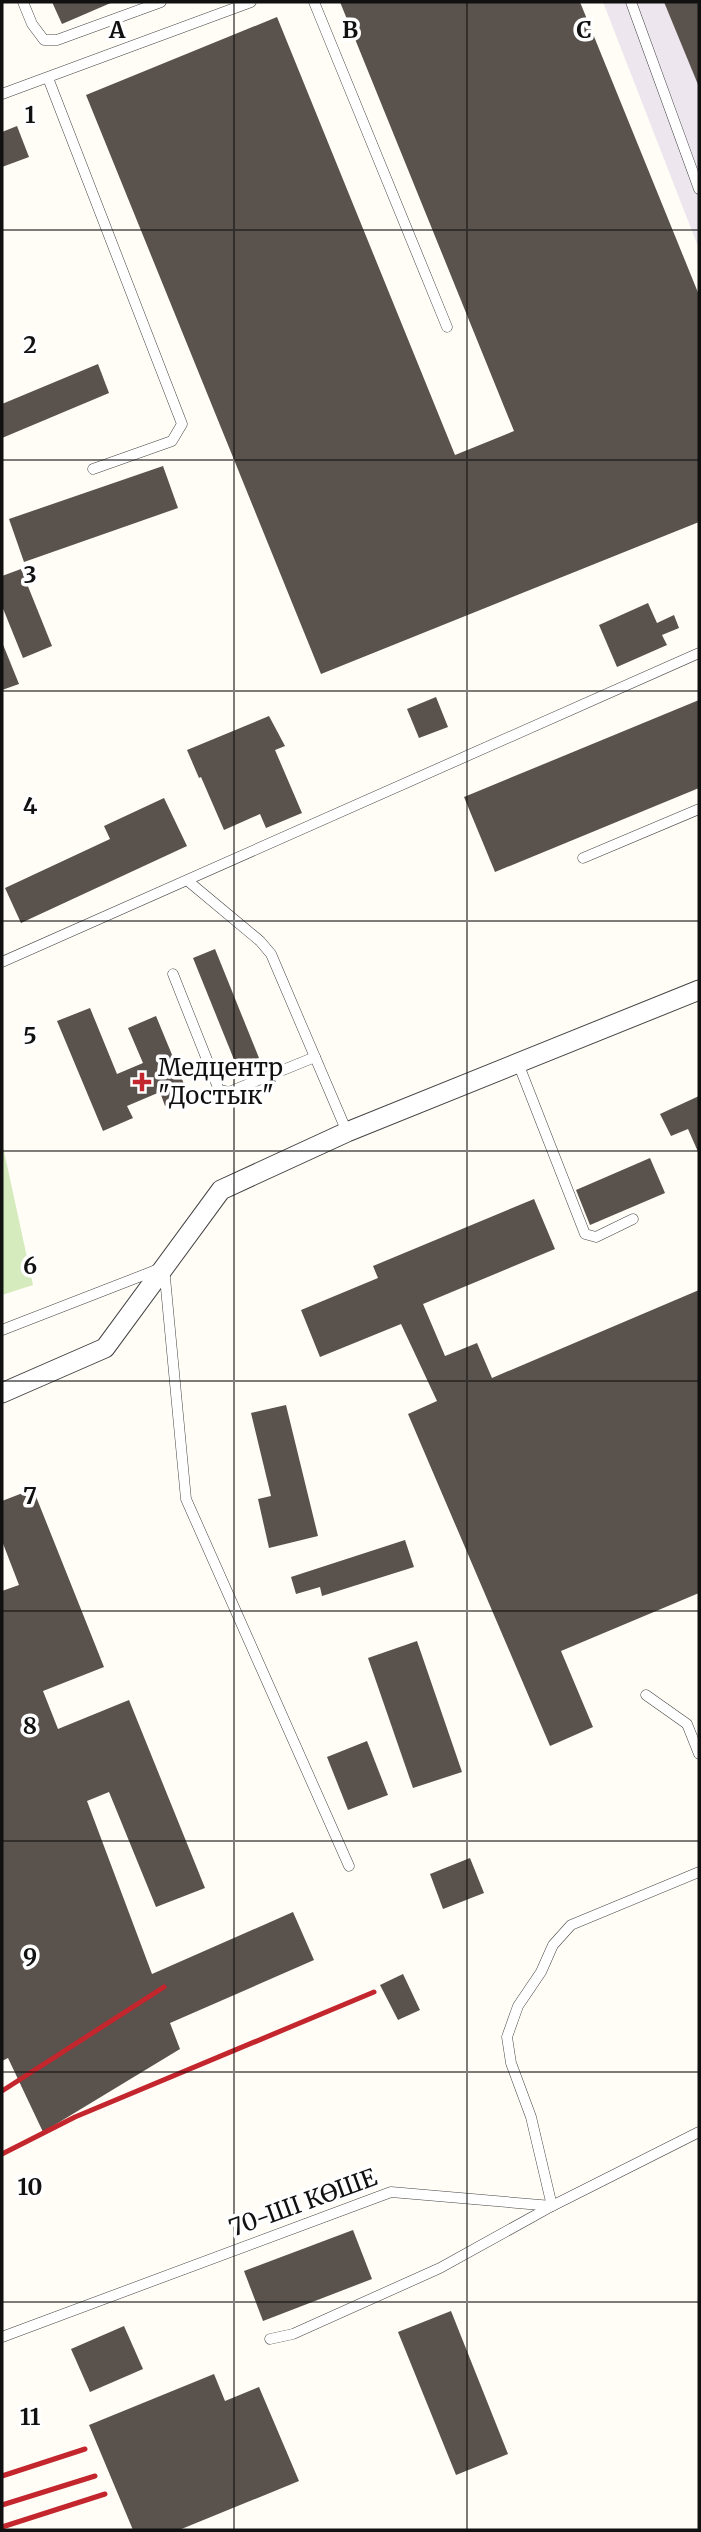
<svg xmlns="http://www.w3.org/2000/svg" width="701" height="2532" font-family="Merriweather,serif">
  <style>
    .industrial { fill: #eee6ef }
    .green { fill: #d5ebbd }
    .building { fill: #5a524d }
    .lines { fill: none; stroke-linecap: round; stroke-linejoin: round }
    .service-casing { stroke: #444; stroke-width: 11 }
    .minor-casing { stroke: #444; stroke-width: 21 }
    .service { stroke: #fff; stroke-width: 10 }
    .minor { stroke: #fff; stroke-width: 19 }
    .rail { stroke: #c4262e; stroke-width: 5 }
    .grid { fill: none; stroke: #111; stroke-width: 2; stroke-opacity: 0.55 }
    .poi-dot { fill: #c4262e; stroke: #fff; stroke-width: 2.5 }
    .labels { text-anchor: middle; stroke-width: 7; stroke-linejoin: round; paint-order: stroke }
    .poi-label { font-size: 24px; fill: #111; stroke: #fff; text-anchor: start }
    .street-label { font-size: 24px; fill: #111; stroke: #fff }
    .grid-label { font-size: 23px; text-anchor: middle; font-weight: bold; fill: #111; stroke: #fff; stroke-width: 7; stroke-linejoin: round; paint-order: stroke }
  </style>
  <rect width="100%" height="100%" fill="#fffdf5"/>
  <path class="industrial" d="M603 2H699V249Z"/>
  <path class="green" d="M2 1142 33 1285 2 1295Z"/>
  <g class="building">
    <path d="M52 2H113L62 24Z"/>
    <path d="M340 2H580L699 295V522L321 674 86 95 277 17 455 455 514 431Z"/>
    <path d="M664 2H699V87Z"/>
    <path d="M17 126 29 157 2 167V132Z"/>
    <path d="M98 364 109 393 2 438V404Z"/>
    <path d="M163 466 178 508 24 562 9 519Z"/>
    <path d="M21 569 52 646 23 658 2 606V576Z"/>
    <path d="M648 603 657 623 674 615 679 628 662 635 667 645 617 667 599 625Z"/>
    <path d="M2 642 19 684 2 690Z"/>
    <path d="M436 697 448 727 419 738 407 709Z"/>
    <path d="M699 700V788L495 872 464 797Z"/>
    <path d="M269 716 285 746 275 750 302 813 266 828 260 814 224 830 201 777 199 778 187 750Z"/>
    <path d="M164 798 187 846 21 923 5 888 110 839 104 826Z"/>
    <path d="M215 949 259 1058 237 1067 193 958Z"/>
    <path d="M90 1008 117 1074 143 1063 128 1028 156 1016 189 1096 165 1106 160 1092 127 1106 133 1118 103 1131 57 1021Z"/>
    <path d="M699 1096V1154L688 1129 671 1136 660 1114Z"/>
    <path d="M650 1158 665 1193 590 1225 576 1190Z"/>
    <path d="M534 1199 555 1249 423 1304 445 1356 477 1343 492 1378 699 1290V1593L561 1651 593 1727 550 1746 408 1414 437 1401 401 1324 320 1357 301 1310 378 1278 373 1266Z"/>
    <path d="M286 1405 318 1536 269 1548 258 1499 271 1496 251 1413Z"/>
    <path d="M33 1489 104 1667 43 1691 58 1729 129 1700 205 1888 156 1907 109 1792 87 1801 152 1974 293 1912 314 1960 170 2023 180 2049 43 2132 8 2058 2 2061V1591L19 1585 2 1541V1501Z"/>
    <path d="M405 1540 414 1567 322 1596 320 1587 296 1594 291 1577Z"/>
    <path d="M417 1641 462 1772 413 1788 368 1658Z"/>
    <path d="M367 1741 388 1795 348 1810 327 1757Z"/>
    <path d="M470 1858 484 1893 443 1909 430 1874Z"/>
    <path d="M403 1974 420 2010 398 2020 380 1985Z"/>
    <path d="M353 2230 372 2279 263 2321 244 2271Z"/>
    <path d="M451 2311 508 2454 456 2475 398 2332Z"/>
    <path d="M124 2326 143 2369 90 2392 71 2349Z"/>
    <path d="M214 2374 225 2401 259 2387 299 2481 179 2530H133L89 2425Z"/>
  </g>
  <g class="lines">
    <defs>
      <g id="service">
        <path d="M23 2 32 24 44 40H57L161 2"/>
        <path d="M314 2 447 327"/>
        <path d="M631 2 699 189"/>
        <path d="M48 78 182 424 172 441 93 469"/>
        <path d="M2 94 251 2"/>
        <path d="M583 858 699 809"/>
        <path d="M188 881 260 941 271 954 347 1132"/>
        <path d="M2 962 699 653"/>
        <path d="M173 974 219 1090 229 1092 315 1057"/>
        <path d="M518 1063 585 1234 596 1237 633 1219"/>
        <path d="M2 1330 164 1267 186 1499 349 1866"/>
        <path d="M646 1695 687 1724 699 1754"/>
        <path d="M2 2337 391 2192 552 2206 699 2132"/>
        <path d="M270 2339 293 2334 440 2268 552 2206 531 2117 511 2063 507 2037 518 2006 541 1972 553 1945 571 1925 699 1872"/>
      </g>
      <path id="minor" d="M2 1393 105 1348 221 1190 347 1132 699 990"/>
    </defs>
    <use href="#service" class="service-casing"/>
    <use href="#minor" class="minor-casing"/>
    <use href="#service" class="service"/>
    <use href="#minor" class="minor"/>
    <g class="rail">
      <path d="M2 2091 164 1987"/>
      <path d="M2 2154 75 2117 374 1992"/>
      <path d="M2 2476 85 2449"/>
      <path d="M2 2505 95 2476"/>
      <path d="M2 2527 105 2494"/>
    </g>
  </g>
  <path class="grid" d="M234 2V2530M467 2V2530M2 230H699M2 460H699M2 691H699M2 921H699M2 1151H699M2 1381H699M2 1611H699M2 1841H699M2 2072H699M2 2302H699"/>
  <path class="poi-dot" d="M138.5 1071.5h7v7h7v7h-7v7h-7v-7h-7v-7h7z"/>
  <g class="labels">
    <g class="poi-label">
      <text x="158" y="1076">Медцентр<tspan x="158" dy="28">"Достык"</tspan></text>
    </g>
    <g class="street-label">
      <text transform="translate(303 2203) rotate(-20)" y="8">70-ШІ КӨШЕ</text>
    </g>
  </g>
  <g class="grid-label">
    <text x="117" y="38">A</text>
    <text x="350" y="38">B</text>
    <text x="584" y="38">C</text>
    <text x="30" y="123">1</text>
    <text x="30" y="353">2</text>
    <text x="30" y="583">3</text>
    <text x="30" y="814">4</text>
    <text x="30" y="1044">5</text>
    <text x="30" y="1274">6</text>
    <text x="30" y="1504">7</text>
    <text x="30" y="1734">8</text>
    <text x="30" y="1965">9</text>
    <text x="30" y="2195">10</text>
    <text x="30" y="2425">11</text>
  </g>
  <rect width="701" height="2532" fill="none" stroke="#111111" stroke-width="7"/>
</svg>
